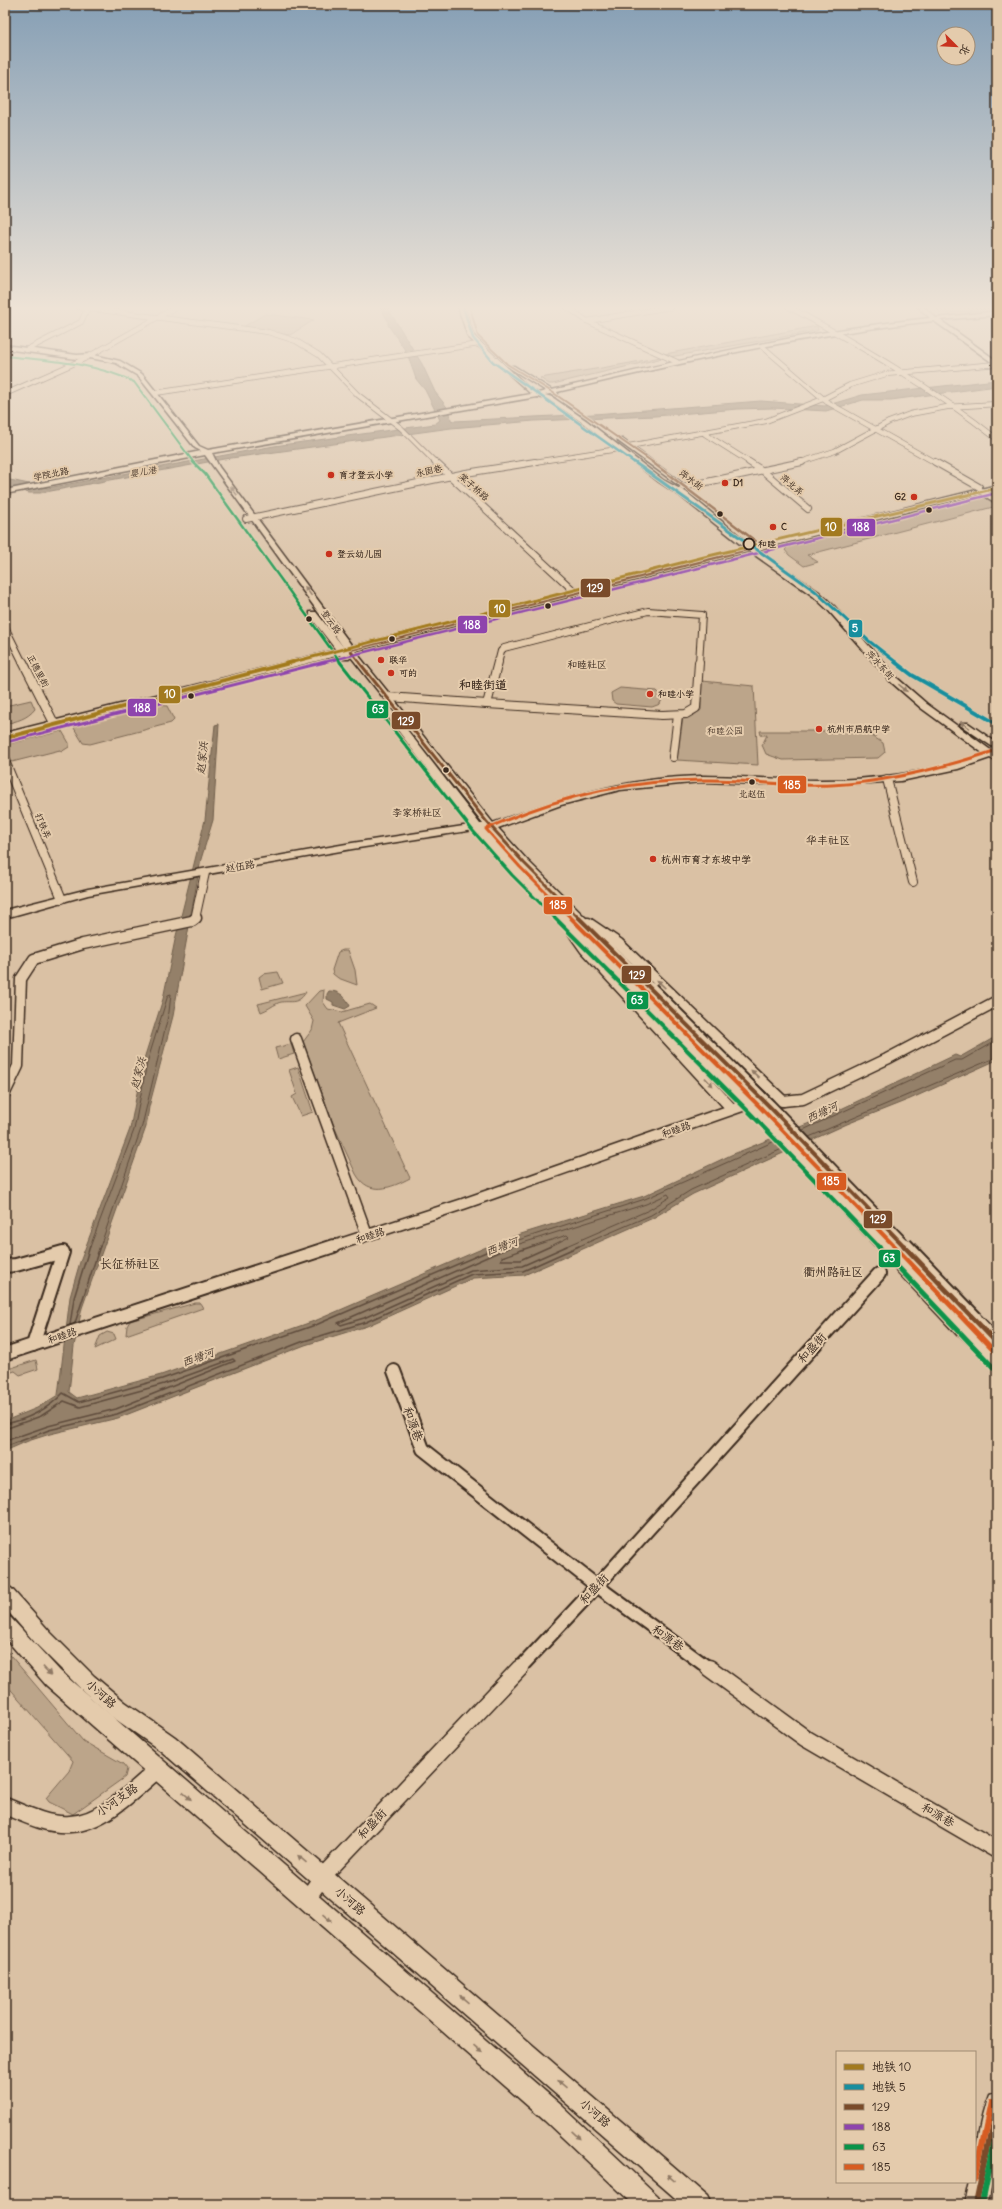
<svg xmlns="http://www.w3.org/2000/svg" width="1002" height="2209" font-family="Delius,'LXGW WenKai TC',sans-serif">
  <style>
    .green { fill: #bca58a; stroke: #7c6854 }
    .water { fill: #948069; stroke: #705e4b }
    .lines { fill: none; stroke-linecap: round; stroke-linejoin: round }
    .shore-far1 { stroke: #5f4c3c; stroke-width: 1 }
    .shore { stroke: #5f4c3c; stroke-width: 1.5 }
    .minor-far5-casing { stroke: #3b2a1e; stroke-width: 6 }
    .minor-far4-casing { stroke: #3b2a1e; stroke-width: 8 }
    .minor-far3-casing { stroke: #3b2a1e; stroke-width: 10 }
    .minor-far2-casing { stroke: #3b2a1e; stroke-width: 13 }
    .minor-far1-casing { stroke: #3b2a1e; stroke-width: 16 }
    .minor-casing { stroke: #3b2a1e; stroke-width: 19 }
    .major-casing { stroke: #3b2a1e; stroke-width: 3 }
    .minor-far5 { stroke: #e4cbac; stroke-width: 4.5 }
    .minor-far4 { stroke: #e4cbac; stroke-width: 6 }
    .minor-far3 { stroke: #e4cbac; stroke-width: 8 }
    .minor-far2 { stroke: #e4cbac; stroke-width: 10 }
    .minor-far1 { stroke: #e4cbac; stroke-width: 12 }
    .minor { stroke: #e4cbac; stroke-width: 16 }
    .major { fill: #e4cbac; fill-rule: evenodd }
    .major-bridge-far1-casing { stroke: #3b2a1e; stroke-width: 16; stroke-linecap: butt }
    .major-bridge-casing { stroke: #3b2a1e; stroke-width: 20; stroke-linecap: butt }
    .major-bridge-far1 { stroke: #e4cbac; stroke-width: 12 }
    .major-bridge { stroke: #e4cbac; stroke-width: 16 }
    .bus-1-far5-casing { stroke: #e4cbac; stroke-width: 3.5 }
    .bus-1-far4-casing { stroke: #e4cbac; stroke-width: 4.5 }
    .bus-1-far3-casing { stroke: #e4cbac; stroke-width: 5.5 }
    .bus-1-far2-casing { stroke: #e4cbac; stroke-width: 7 }
    .bus-1-far1-casing { stroke: #e4cbac; stroke-width: 8 }
    .bus-1-casing { stroke: #e4cbac; stroke-width: 10 }
    .bus-2-far1-casing { stroke: #e4cbac; stroke-width: 4.5 }
    .bus-2-casing { stroke: #e4cbac; stroke-width: 5.5 }
    .bus-3-far5-casing { stroke: #e4cbac; stroke-width: 3.5 }
    .bus-3-far4-casing { stroke: #e4cbac; stroke-width: 4.5 }
    .bus-3-far3-casing { stroke: #e4cbac; stroke-width: 5.5 }
    .bus-3-far2-casing { stroke: #e4cbac; stroke-width: 7 }
    .bus-3-far1-casing { stroke: #e4cbac; stroke-width: 8 }
    .bus-3-casing { stroke: #e4cbac; stroke-width: 10 }
    .bus-4-far3-casing { stroke: #e4cbac; stroke-width: 5.5 }
    .bus-4-far2-casing { stroke: #e4cbac; stroke-width: 7 }
    .bus-4-far1-casing { stroke: #e4cbac; stroke-width: 8 }
    .bus-4-casing { stroke: #e4cbac; stroke-width: 10 }
    .bus-1-far5 { stroke: #7a4b2a; stroke-width: 2 }
    .bus-1-far4 { stroke: #7a4b2a; stroke-width: 2.5 }
    .bus-1-far3 { stroke: #7a4b2a; stroke-width: 3 }
    .bus-1-far2 { stroke: #7a4b2a; stroke-width: 4 }
    .bus-1-far1 { stroke: #7a4b2a; stroke-width: 5 }
    .bus-1 { stroke: #7a4b2a; stroke-width: 6 }
    .bus-2-far1 { stroke: #8e44ad; stroke-width: 2.5 }
    .bus-2 { stroke: #8e44ad; stroke-width: 3 }
    .bus-3-far5 { stroke: #099349; stroke-width: 2 }
    .bus-3-far4 { stroke: #099349; stroke-width: 2.5 }
    .bus-3-far3 { stroke: #099349; stroke-width: 3 }
    .bus-3-far2 { stroke: #099349; stroke-width: 4 }
    .bus-3-far1 { stroke: #099349; stroke-width: 5 }
    .bus-3 { stroke: #099349; stroke-width: 6 }
    .bus-4-far3 { stroke: #d75c21; stroke-width: 3 }
    .bus-4-far2 { stroke: #d75c21; stroke-width: 4 }
    .bus-4-far1 { stroke: #d75c21; stroke-width: 5 }
    .bus-4 { stroke: #d75c21; stroke-width: 6 }
    .metro-1-far1-casing { stroke: #e4cbac; stroke-width: 5 }
    .metro-1-casing { stroke: #e4cbac; stroke-width: 6 }
    .metro-2-far2-casing { stroke: #e4cbac; stroke-width: 4 }
    .metro-2-far1-casing { stroke: #e4cbac; stroke-width: 5 }
    .metro-2-casing { stroke: #e4cbac; stroke-width: 6 }
    .metro-1-far1 { stroke: #a27a1f; stroke-width: 3 }
    .metro-1 { stroke: #a27a1f; stroke-width: 4 }
    .metro-2-far2 { stroke: #188e9e; stroke-width: 2.5 }
    .metro-2-far1 { stroke: #188e9e; stroke-width: 3 }
    .metro-2 { stroke: #188e9e; stroke-width: 4 }
    .oneway { fill: #907a65 }
    .poi-dot { fill: #c8321e; stroke: #e4cbac; stroke-width: 1.5 }
    .bus-dot { fill: #3b2a1e; stroke: #e4cbac; stroke-width: 1.5 }
    .stop-dot { fill: #e4cbac; stroke: #3b2a1e; stroke-width: 2 }
    .labels { text-anchor: middle; stroke-width: 4; stroke-linejoin: round; paint-order: stroke }
    .far-street-label { font-size: 9px; fill: #3b2a1e; stroke: #e4cbac }
    .far-water-label { font-size: 9px; font-style: italic; fill: #4d3b2d; stroke: #e4cbac }
    .far-poi-label { font-size: 9px; font-weight: bold; fill: #3b2a1e; stroke: #e4cbac; text-anchor: start }
    .far-stop-label { font-size: 9px; font-weight: bold; fill: #3b2a1e; stroke: #e4cbac; text-anchor: start }
    .far-park-label { font-size: 9px; fill: #4e3c2e; stroke: #e4cbac }
    .bus-label { font-size: 9px; fill: #3b2a1e; stroke: #e4cbac }
    .far-quarter-label { font-size: 10px; fill: #3b2a1e; stroke: #e4cbac }
    .poi-label { font-size: 10px; font-weight: bold; fill: #3b2a1e; stroke: #e4cbac; text-anchor: start }
    .street-label { font-size: 10px; fill: #3b2a1e; stroke: #e4cbac }
    .water-label { font-size: 11px; font-style: italic; fill: #4d3b2d; stroke: #e4cbac }
    .neighbourhood-label { font-size: 11px; fill: #3b2a1e; stroke: #e4cbac }
    .far-district-label { font-size: 12px; font-weight: bold; fill: #3b2a1e; stroke: #e4cbac }
    .quarter-label { font-size: 12px; fill: #3b2a1e; stroke: #e4cbac }
    .near-street-label { font-size: 12px; fill: #3b2a1e; stroke: #e4cbac }
    .line-badge { stroke: #e4cbac; stroke-width: 1.5 }
    .badge-label { font-size: 11px; text-anchor: middle; font-weight: bold; fill: #fff }
  </style>
  <rect width="100%" height="100%" fill="#dac1a4"/>
  <filter id="ink" filterUnits="userSpaceOnUse"><feTurbulence type="fractalNoise" baseFrequency=".025" numOctaves="2"/><feDisplacementMap in="SourceGraphic" scale="8" xChannelSelector="R" yChannelSelector="G"/><feConvolveMatrix kernelMatrix="1 2 1 2 8 2 1 2 1" color-interpolation-filters="sRGB"/></filter>
  <g filter="url(#ink)">
    <g class="green">
      <path d="M935 307H997V308L947 313 940 312Z"/>
      <path d="M265 314 314 320 290 335 243 327Z"/>
      <path d="M817 326 818 330 816 331 670 357 665 354Z"/>
      <path d="M660 357 663 358 553 384H549L540 378C580 371 620 366 660 357Z"/>
      <path d="M979 498H986L997 506 807 555 818 562 804 566 789 555 785 550 788 547Z"/>
      <path d="M702 681 754 686 758 765 677 760 683 717 694 715 701 710Z"/>
      <path d="M620 688 657 691 663 697 660 704 652 707 616 704 612 701 611 693Z"/>
      <path d="M31 700 35 709C27 719 17 721 5 724V706Z"/>
      <path d="M157 705 167 706 174 720 171 723 90 744 83 743 74 728 79 724Z"/>
      <path d="M62 731 69 743V747L61 752 60 750 12 762 5 745Z"/>
      <path d="M760 731H874L877 736H872L883 743 885 752 878 758 783 760 766 754 762 745 767 735H761Z"/>
      <path d="M343 950H348L355 970 357 985 338 978 333 974 332 970 338 952Z"/>
      <path d="M278 972 283 983 262 989 259 977 263 974Z"/>
      <path d="M324 990 323 1002 328 1009 342 1012 370 1004 376 1008 338 1023 410 1178C391 1188 369 1197 356 1174L334 1126 303 1042 312 1030 314 1021 305 1006 319 991Z"/>
      <path d="M306 992C297 1007 288 999 278 1003 272 1006 267 1010 261 1012L258 1004Z"/>
      <path d="M291 1044 294 1054 278 1059 275 1048Z"/>
      <path d="M298 1067 313 1112 301 1116 292 1097 297 1094 289 1070Z"/>
      <path d="M195 1303H200L203 1308 126 1335 127 1326 130 1321Z"/>
      <path d="M107 1332 114 1334 116 1339 95 1349 100 1336Z"/>
      <path d="M36 1360 38 1369 20 1375 15 1371 5 1374V1370Z"/>
      <path d="M5 1649 83 1741 123 1764 127 1769 125 1777 73 1814 49 1802 46 1798 69 1771 73 1761 5 1683Z"/>
    </g>
    <g class="water">
      <path d="M380 307H387L422 364 435 392 450 411 451 420 454 421 594 414 761 401 825 406 862 395 997 380V386L891 400H863L826 411 772 408 738 409 655 416 534 421 451 428 224 459 40 493H29L5 486V480H10L48 488 274 446 435 424 440 420 425 390 416 379 407 353 388 325V321Z"/>
      <path d="M219 724 213 820 201 859 173 1016 149 1107 146 1127 82 1308 74 1346 69 1392 77 1398 161 1375 317 1320 484 1248 521 1234 644 1196 731 1155 822 1118 955 1055 960 1057 997 1036V1060L910 1099 847 1124 693 1194 653 1218 524 1275 473 1278 367 1326 305 1345 118 1418 50 1434 28 1441 5 1451V1421L37 1408 58 1395 70 1297 80 1262 130 1129 143 1062 163 999 175 940 205 820 215 725Z"/>
      <path d="M329 991C340 991 346 997 350 1006L345 1009 333 1005V1002L327 999V994Z"/>
    </g>
    <g class="lines">
      <g class="shore-far1">
        <path d="M803 1130 955 1060H962L997 1040"/>
        <path d="M809 1137 997 1057"/>
        <path d="M90 1247 134 1130 147 1063 168 995 171 994 169 1012 142 1126 100 1247"/>
        <path d="M497 1247 645 1199 775 1141"/>
        <path d="M510 1247 646 1204 668 1194 670 1197 649 1210 564 1247"/>
        <path d="M530 1247 567 1235 569 1237 549 1247"/>
        <path d="M577 1247 651 1215 691 1190 782 1149"/>
      </g>
      <g class="shore">
        <path d="M512 1246 338 1323 341 1325 364 1318 471 1270 522 1266 567 1246"/>
        <path d="M533 1246 502 1257 501 1260H520L551 1246"/>
        <path d="M75 1323 100 1246"/>
        <path d="M70 1325 74 1298 90 1246"/>
        <path d="M5 1424C26 1420 49 1409 63 1393L79 1402 162 1379 318 1324 500 1246"/>
        <path d="M5 1429 41 1416 64 1401 80 1407 164 1384 233 1359 235 1361 116 1409 48 1426 5 1441"/>
        <path d="M5 1447 49 1430 117 1414 304 1341 366 1322 472 1274 523 1271 579 1246"/>
      </g>
      <defs>
        <g id="minor-far5">
          <path d="M78 307 268 332 296 341 319 355 358 395 401 428 436 463"/>
          <path d="M567 307 587 321 677 362"/>
          <path d="M789 307C861 346 933 388 997 439"/>
          <path d="M587 321 671 307"/>
          <path d="M763 347 827 402 936 463"/>
          <path d="M26 350 81 322 88 307"/>
          <path d="M155 393 479 344"/>
          <path d="M5 394 84 359 176 307"/>
          <path d="M705 434 751 463"/>
          <path d="M629 446 766 421 823 399 850 385 886 374 997 364"/>
          <path d="M528 463 618 449"/>
          <path d="M798 463 835 451 889 422 910 414 947 407 997 404"/>
        </g>
        <g id="minor-far4">
          <path d="M435 462 572 589"/>
          <path d="M749 462 763 471 808 509"/>
          <path d="M935 462 979 487"/>
          <path d="M683 487 802 462"/>
          <path d="M981 491 997 500"/>
          <path d="M246 519 466 473 535 462"/>
          <path d="M5 627 23 663"/>
          <path d="M498 663 501 651 504 648 648 611 702 615 699 663"/>
        </g>
        <g id="minor-far3">
          <path d="M23 662 54 723"/>
          <path d="M388 697 487 704"/>
          <path d="M487 704 662 715 686 714 696 708 699 662"/>
          <path d="M487 704 498 662"/>
          <path d="M673 757 678 715"/>
          <path d="M5 761 62 899"/>
          <path d="M887 779 913 882"/>
          <path d="M195 919 205 873"/>
        </g>
        <g id="minor-far2">
          <path d="M588 923 619 944 783 1101"/>
          <path d="M573 932 585 949 732 1109"/>
          <path d="M296 1039 367 1235"/>
          <path d="M5 1093 18 1066 21 979 34 959 83 944 192 921 196 918"/>
          <path d="M331 1247 463 1204 765 1098 783 1101 803 1099 887 1059 997 1001"/>
        </g>
        <g id="minor-far1">
          <path d="M5 1266 16 1265 63 1252 33 1345"/>
          <path d="M5 1354 334 1246"/>
          <path d="M394 1371 423 1449 597 1586 710 1669"/>
          <path d="M519 1669 597 1586 879 1274"/>
        </g>
        <g id="minor">
          <path d="M709 1668 805 1738 997 1850"/>
          <path d="M5 1806C24 1814 48 1826 70 1824 103 1822 133 1791 157 1770"/>
          <path d="M306 1900 322 1877 520 1668"/>
        </g>
        <g id="major">
          <path d="M458 307H464L473 335 528 387 538 393 546 391 510 368V366H514L552 390C677 361 803 331 930 318L918 307H924L936 318 997 311V315L940 320 997 361V366L934 321C807 334 681 363 557 392L558 394 555 396 550 394 545 395 552 397 587 421 663 480 686 492 752 546 997 485V489L757 550 819 592 834 606 897 678 927 704 992 751 996 749 960 725 962 723H968L997 743V761L990 758 958 769 901 781 821 786 701 782 620 790 561 805 498 828 528 861 655 986 657 989 655 992H647L520 865 489 830H485L520 869 643 992 645 995 639 999 635 998 512 873 474 830 352 849 88 895 5 918V910L88 889 352 843 470 825 381 708 379 706 384 703 387 704 480 824H483L348 653 350 657 349 659H343L340 655 5 739V733L336 650 310 616V612H316L344 648 205 455 5 494V490L201 451 195 448 138 376 116 363 90 358 77 359 5 349V345L77 355 90 354 120 361 142 374 199 446 208 450 531 394 468 337ZM537 397 548 399 583 423 659 482 680 496 745 548 352 646 219 467 212 453ZM749 551 813 596 828 610 891 682 921 708 984 754C931 772 876 780 820 780 781 780 741 776 702 776 629 777 561 798 493 823L355 651Z"/>
          <path d="M618 439H622L682 483V485H678L618 441Z"/>
          <path d="M974 1312 979 1314 997 1333V1350L992 1348 997 1353V1370L992 1368 959 1335 956 1330 959 1325 964 1323 969 1325 983 1339 966 1319 969 1314Z"/>
          <path d="M5 1585 11 1588 51 1633 94 1676 125 1702 175 1737 708 2196 712 2204H682L161 1751 111 1716 81 1689 38 1646 5 1608Z"/>
          <path d="M5 1615 11 1618 60 1671 561 2105 658 2196 662 2204H633L545 2121 46 1685 5 1638Z"/>
          <path d="M997 2092V2159L988 2204H964L969 2182H975C975 2153 978 2122 989 2095Z"/>
        </g>
      </defs>
      <use href="#minor-far5" class="minor-far5-casing"/>
      <use href="#minor-far4" class="minor-far4-casing"/>
      <use href="#minor-far3" class="minor-far3-casing"/>
      <use href="#minor-far2" class="minor-far2-casing"/>
      <use href="#minor-far1" class="minor-far1-casing"/>
      <use href="#minor" class="minor-casing"/>
      <use href="#major" class="major-casing"/>
      <use href="#minor-far5" class="minor-far5"/>
      <use href="#minor-far4" class="minor-far4"/>
      <use href="#minor-far3" class="minor-far3"/>
      <use href="#minor-far2" class="minor-far2"/>
      <use href="#minor-far1" class="minor-far1"/>
      <use href="#minor" class="minor"/>
      <use href="#major" class="major"/>
      <defs>
        <g id="major-bridge-far1">
          <path d="M651 989 769 1106 905 1247"/>
          <path d="M639 995 754 1109 885 1247"/>
        </g>
        <g id="major-bridge">
          <path d="M885 1246 964 1330"/>
          <path d="M904 1246 974 1319"/>
        </g>
      </defs>
      <use href="#major-bridge-far1" class="major-bridge-far1-casing"/>
      <use href="#major-bridge" class="major-bridge-casing"/>
      <use href="#major-bridge-far1" class="major-bridge-far1"/>
      <use href="#major-bridge" class="major-bridge"/>
      <defs>
        <path id="bus-1-far5" d="M470 307 478 336 507 364 552 392 654 463"/>
        <g id="bus-1-far4">
          <path d="M652 462 762 546"/>
          <path d="M360 663 350 650 762 546"/>
        </g>
        <path id="bus-1-far3" d="M359 662 486 821 524 863 580 919"/>
        <path id="bus-1-far2" d="M579 918 769 1106 905 1247"/>
        <path id="bus-1-far1" d="M904 1246 997 1343"/>
        <path id="bus-1" d="M976 2204 997 2103"/>
        <path id="bus-2-far1" d="M321 663 997 493"/>
        <path id="bus-2" d="M6 742 325 662"/>
        <path id="bus-3-far5" d="M5 356C49 361 93 362 134 382L194 463"/>
        <path id="bus-3-far4" d="M193 462 205 474 341 663"/>
        <path id="bus-3-far3" d="M340 662 473 831 512 875 556 919"/>
        <path id="bus-3-far2" d="M555 918 750 1113 879 1247"/>
        <path id="bus-3-far1" d="M878 1246 993 1367"/>
        <path id="bus-3" d="M982 2204 997 2132"/>
        <path id="bus-4-far3" d="M572 919 520 867 486 829C557 796 632 779 711 780 752 780 792 787 832 785 889 782 943 768 997 750"/>
        <path id="bus-4-far2" d="M571 918 758 1105 895 1247"/>
        <path id="bus-4-far1" d="M894 1246 997 1354"/>
        <path id="bus-4" d="M975 2179 991 2102"/>
      </defs>
      <use href="#bus-1-far5" class="bus-1-far5-casing"/>
      <use href="#bus-1-far4" class="bus-1-far4-casing"/>
      <use href="#bus-1-far3" class="bus-1-far3-casing"/>
      <use href="#bus-1-far2" class="bus-1-far2-casing"/>
      <use href="#bus-1-far1" class="bus-1-far1-casing"/>
      <use href="#bus-1" class="bus-1-casing"/>
      <use href="#bus-2-far1" class="bus-2-far1-casing"/>
      <use href="#bus-2" class="bus-2-casing"/>
      <use href="#bus-3-far5" class="bus-3-far5-casing"/>
      <use href="#bus-3-far4" class="bus-3-far4-casing"/>
      <use href="#bus-3-far3" class="bus-3-far3-casing"/>
      <use href="#bus-3-far2" class="bus-3-far2-casing"/>
      <use href="#bus-3-far1" class="bus-3-far1-casing"/>
      <use href="#bus-3" class="bus-3-casing"/>
      <use href="#bus-4-far3" class="bus-4-far3-casing"/>
      <use href="#bus-4-far2" class="bus-4-far2-casing"/>
      <use href="#bus-4-far1" class="bus-4-far1-casing"/>
      <use href="#bus-4" class="bus-4-casing"/>
      <use href="#bus-1-far5" class="bus-1-far5"/>
      <use href="#bus-1-far4" class="bus-1-far4"/>
      <use href="#bus-1-far3" class="bus-1-far3"/>
      <use href="#bus-1-far2" class="bus-1-far2"/>
      <use href="#bus-1-far1" class="bus-1-far1"/>
      <use href="#bus-1" class="bus-1"/>
      <use href="#bus-2-far1" class="bus-2-far1"/>
      <use href="#bus-2" class="bus-2"/>
      <use href="#bus-3-far5" class="bus-3-far5"/>
      <use href="#bus-3-far4" class="bus-3-far4"/>
      <use href="#bus-3-far3" class="bus-3-far3"/>
      <use href="#bus-3-far2" class="bus-3-far2"/>
      <use href="#bus-3-far1" class="bus-3-far1"/>
      <use href="#bus-3" class="bus-3"/>
      <use href="#bus-4-far3" class="bus-4-far3"/>
      <use href="#bus-4-far2" class="bus-4-far2"/>
      <use href="#bus-4-far1" class="bus-4-far1"/>
      <use href="#bus-4" class="bus-4"/>
      <defs>
        <path id="metro-1-far1" d="M289 663 704 557 997 488"/>
        <path id="metro-1" d="M5 738 293 662"/>
        <path id="metro-2-far2" d="M463 307 473 338 493 362 635 463"/>
        <path id="metro-2-far1" d="M634 462 815 591 869 641 897 663"/>
        <path id="metro-2" d="M895 662 912 675 997 724"/>
      </defs>
      <use href="#metro-1-far1" class="metro-1-far1-casing"/>
      <use href="#metro-1" class="metro-1-casing"/>
      <use href="#metro-2-far2" class="metro-2-far2-casing"/>
      <use href="#metro-2-far1" class="metro-2-far1-casing"/>
      <use href="#metro-2" class="metro-2-casing"/>
      <use href="#metro-1-far1" class="metro-1-far1"/>
      <use href="#metro-1" class="metro-1"/>
      <use href="#metro-2-far2" class="metro-2-far2"/>
      <use href="#metro-2-far1" class="metro-2-far1"/>
      <use href="#metro-2" class="metro-2"/>
    </g>
    <defs><path id="oneway-solid" d="M-6-.8H1V-3.2L6.5 0L1 3.2V.8H-6Z"/></defs>
    <g class="oneway">
      <use href="#oneway-solid" transform="translate(234 491) rotate(-127)"/>
      <use href="#oneway-solid" transform="translate(308 591) rotate(-126)"/>
      <use href="#oneway-solid" transform="translate(903 688) rotate(40)"/>
      <use href="#oneway-solid" transform="translate(965 725) rotate(-146)"/>
      <use href="#oneway-solid" transform="translate(661 984) rotate(-136)"/>
      <use href="#oneway-solid" transform="translate(755 1074) rotate(-136)"/>
      <use href="#oneway-solid" transform="translate(709 1082) rotate(47)"/>
      <use href="#oneway-solid" transform="translate(47 1671) rotate(47)"/>
      <use href="#oneway-solid" transform="translate(187 1796) rotate(41)"/>
      <use href="#oneway-solid" transform="translate(302 1859) rotate(-139)"/>
      <use href="#oneway-solid" transform="translate(327 1918) rotate(41)"/>
      <use href="#oneway-solid" transform="translate(464 1999) rotate(-139)"/>
      <use href="#oneway-solid" transform="translate(478 2049) rotate(41)"/>
      <use href="#oneway-solid" transform="translate(562 2084) rotate(-139)"/>
      <use href="#oneway-solid" transform="translate(576 2135) rotate(43)"/>
      <use href="#oneway-solid" transform="translate(671 2178) rotate(-139)"/>
    </g>
  </g>
  <linearGradient id="sky" x2="0" y2="1"><stop stop-color="#869fb5"/><stop offset="0.5" stop-color="#eee3d6"/><stop offset="1" stop-color="#eee3d6" stop-opacity="0"/></linearGradient>
  <rect width="1002" height="616" fill="url(#sky)"/>
  <g class="poi-dot">
    <circle cx="331" cy="475" r="4"/>
    <circle cx="725" cy="483" r="4"/>
    <circle cx="914" cy="497" r="4"/>
    <circle cx="773" cy="527" r="4"/>
    <circle cx="329" cy="554" r="4"/>
    <circle cx="381" cy="660" r="4"/>
    <circle cx="391" cy="673" r="4"/>
    <circle cx="650" cy="694" r="4"/>
    <circle cx="819" cy="729" r="4"/>
    <circle cx="653" cy="859" r="4"/>
  </g>
  <g class="bus-dot">
    <circle cx="929" cy="510" r="3.5"/>
    <circle cx="720" cy="514" r="3.5"/>
    <circle cx="548" cy="606" r="3.5"/>
    <circle cx="309" cy="619" r="3.5"/>
    <circle cx="392" cy="639" r="3.5"/>
    <circle cx="191" cy="696" r="3.5"/>
    <circle cx="446" cy="770" r="3.5"/>
    <circle cx="752" cy="782" r="3.5"/>
  </g>
  <circle class="stop-dot" cx="749" cy="544" r="5.5"/>
  <g class="labels">
    <g class="far-street-label">
      <text transform="translate(429 471) rotate(-12)" y="3">永固巷</text>
      <text transform="translate(51 474) rotate(-11)" y="3">学院北路</text>
      <text transform="translate(691 480) rotate(37)" y="3">萍水街</text>
      <text transform="translate(792 485) rotate(40)" y="3">萍北弄</text>
      <text transform="translate(474 487) rotate(42)" y="3">棠子桥路</text>
      <text transform="translate(331 622) rotate(54)" y="3">登云路</text>
      <text transform="translate(880 665) rotate(47)" y="3">萍水东街</text>
      <text transform="translate(38 671) rotate(62)" y="3">正德里街</text>
      <text transform="translate(43 826) rotate(67)" y="3">打铁弄</text>
    </g>
    <g class="far-water-label">
      <text transform="translate(143 472) rotate(-10)" y="3">婴儿港</text>
    </g>
    <g class="far-poi-label">
      <text x="339" y="478">育才登云小学</text>
      <text x="733" y="486">D1</text>
      <text x="906" y="500" text-anchor="end">G2</text>
      <text x="781" y="530">C</text>
      <text x="337" y="557">登云幼儿园</text>
      <text x="389" y="663">联华</text>
      <text x="399" y="676">可的</text>
      <text x="658" y="697">和睦小学</text>
      <text x="827" y="732">杭州市启航中学</text>
    </g>
    <g class="far-stop-label">
      <text x="758" y="547">和睦</text>
    </g>
    <g class="far-park-label">
      <text x="725" y="734">和睦公园</text>
    </g>
    <g class="bus-label">
      <text x="752" y="797">北赵伍</text>
    </g>
    <g class="far-quarter-label">
      <text x="587" y="668">和睦社区</text>
      <text x="417" y="816">李家桥社区</text>
    </g>
    <g class="poi-label">
      <text x="661" y="863">杭州市育才东坡中学</text>
    </g>
    <g class="street-label">
      <text transform="translate(240 866) rotate(-10)" y="4">赵伍路</text>
      <text transform="translate(676 1129) rotate(-19)" y="4">和睦路</text>
      <text transform="translate(370 1235) rotate(-18)" y="4">和睦路</text>
      <text transform="translate(62 1335) rotate(-19)" y="4">和睦路</text>
    </g>
    <g class="water-label">
      <text transform="translate(202 758) rotate(-85)" y="4">赵家浜</text>
      <text transform="translate(138 1073) rotate(-76)" y="4">赵家浜</text>
      <text transform="translate(822 1112) rotate(-25)" y="4">西塘河</text>
      <text transform="translate(502 1246) rotate(-20)" y="4">西塘河</text>
      <text transform="translate(198 1357) rotate(-20)" y="4">西塘河</text>
    </g>
    <g class="neighbourhood-label">
      <text x="828" y="844">华丰社区</text>
    </g>
    <g class="far-district-label">
      <text x="483" y="689">和睦街道</text>
    </g>
    <g class="quarter-label">
      <text x="130" y="1268">长征桥社区</text>
      <text x="833" y="1276">衢州路社区</text>
    </g>
    <g class="near-street-label">
      <text transform="translate(812 1348) rotate(-48)" y="4">和盛街</text>
      <text transform="translate(413 1424) rotate(70)" y="4">和源巷</text>
      <text transform="translate(594 1589) rotate(-47)" y="4">和盛街</text>
      <text transform="translate(668 1638) rotate(36)" y="4">和源巷</text>
      <text transform="translate(101 1694) rotate(42)" y="4">小河路</text>
      <text transform="translate(117 1800) rotate(-35)" y="4">小河支路</text>
      <text transform="translate(938 1815) rotate(30)" y="4">和源巷</text>
      <text transform="translate(372 1824) rotate(-47)" y="4">和盛街</text>
      <text transform="translate(350 1901) rotate(41)" y="4">小河路</text>
      <text transform="translate(595 2113) rotate(41)" y="4">小河路</text>
    </g>
  </g>
  <g class="line-badge">
    <rect x="820" y="517" width="23" height="20" rx="4" fill="#a27a1f"/>
    <rect x="846" y="518" width="30" height="19" rx="4" fill="#8e44ad"/>
    <rect x="580" y="578" width="31" height="20" rx="4" fill="#7a4b2a"/>
    <rect x="488" y="599" width="23" height="19" rx="4" fill="#a27a1f"/>
    <rect x="457" y="615" width="31" height="19" rx="4" fill="#8e44ad"/>
    <rect x="848" y="619" width="15" height="19" rx="4" fill="#188e9e"/>
    <rect x="158" y="685" width="23" height="19" rx="4" fill="#a27a1f"/>
    <rect x="127" y="698" width="30" height="19" rx="4" fill="#8e44ad"/>
    <rect x="366" y="700" width="23" height="19" rx="4" fill="#099349"/>
    <rect x="391" y="711" width="30" height="19" rx="4" fill="#7a4b2a"/>
    <rect x="777" y="775" width="30" height="19" rx="4" fill="#d75c21"/>
    <rect x="543" y="896" width="30" height="19" rx="4" fill="#d75c21"/>
    <rect x="621" y="965" width="31" height="19" rx="4" fill="#7a4b2a"/>
    <rect x="626" y="991" width="23" height="19" rx="4" fill="#099349"/>
    <rect x="816" y="1172" width="31" height="19" rx="4" fill="#d75c21"/>
    <rect x="863" y="1210" width="30" height="19" rx="4" fill="#7a4b2a"/>
    <rect x="878" y="1249" width="23" height="19" rx="4" fill="#099349"/>
  </g>
  <g class="badge-label">
    <text x="831" y="531">10</text>
    <text x="861" y="531">188</text>
    <text x="595" y="592">129</text>
    <text x="500" y="613">10</text>
    <text x="472" y="629">188</text>
    <text x="855" y="632">5</text>
    <text x="170" y="698">10</text>
    <text x="142" y="712">188</text>
    <text x="378" y="713">63</text>
    <text x="406" y="725">129</text>
    <text x="792" y="789">185</text>
    <text x="558" y="909">185</text>
    <text x="637" y="979">129</text>
    <text x="637" y="1004">63</text>
    <text x="831" y="1185">185</text>
    <text x="878" y="1223">129</text>
    <text x="889" y="1262">63</text>
  </g>
  <rect width="1002" height="2209" fill="none" stroke="#e4cbac" stroke-width="20"/>
  <rect x="10" y="10" width="982" height="2189" fill="none" stroke="#3b2a1e" stroke-width="1.5" filter="url(#ink)"/>
  <rect x="836" y="2051" width="140" height="132" fill="#e4cbac" stroke="#a08b73"/>
  <rect x="844" y="2064" width="20" height="6" fill="#a27a1f" stroke="#a08b73"/>
  <text x="872" y="2071" font-size="12" fill="#3b2a1e">地铁 10</text>
  <rect x="844" y="2084" width="20" height="6" fill="#188e9e" stroke="#a08b73"/>
  <text x="872" y="2091" font-size="12" fill="#3b2a1e">地铁 5</text>
  <rect x="844" y="2104" width="20" height="6" fill="#7a4b2a" stroke="#a08b73"/>
  <text x="872" y="2111" font-size="12" fill="#3b2a1e">129</text>
  <rect x="844" y="2124" width="20" height="6" fill="#8e44ad" stroke="#a08b73"/>
  <text x="872" y="2131" font-size="12" fill="#3b2a1e">188</text>
  <rect x="844" y="2144" width="20" height="6" fill="#099349" stroke="#a08b73"/>
  <text x="872" y="2151" font-size="12" fill="#3b2a1e">63</text>
  <rect x="844" y="2164" width="20" height="6" fill="#d75c21" stroke="#a08b73"/>
  <text x="872" y="2171" font-size="12" fill="#3b2a1e">185</text>
  <g transform="translate(956 46) rotate(114)"><circle r="19" fill="#e4cbac" stroke="#a08b73"/>
  <path d="M0-3L7 15L0 10L-7 15Z" fill="#c8321e"/>
  <text y="-6" font-size="11" font-weight="bold" text-anchor="middle" fill="#3b2a1e">北</text>
  </g>
</svg>
